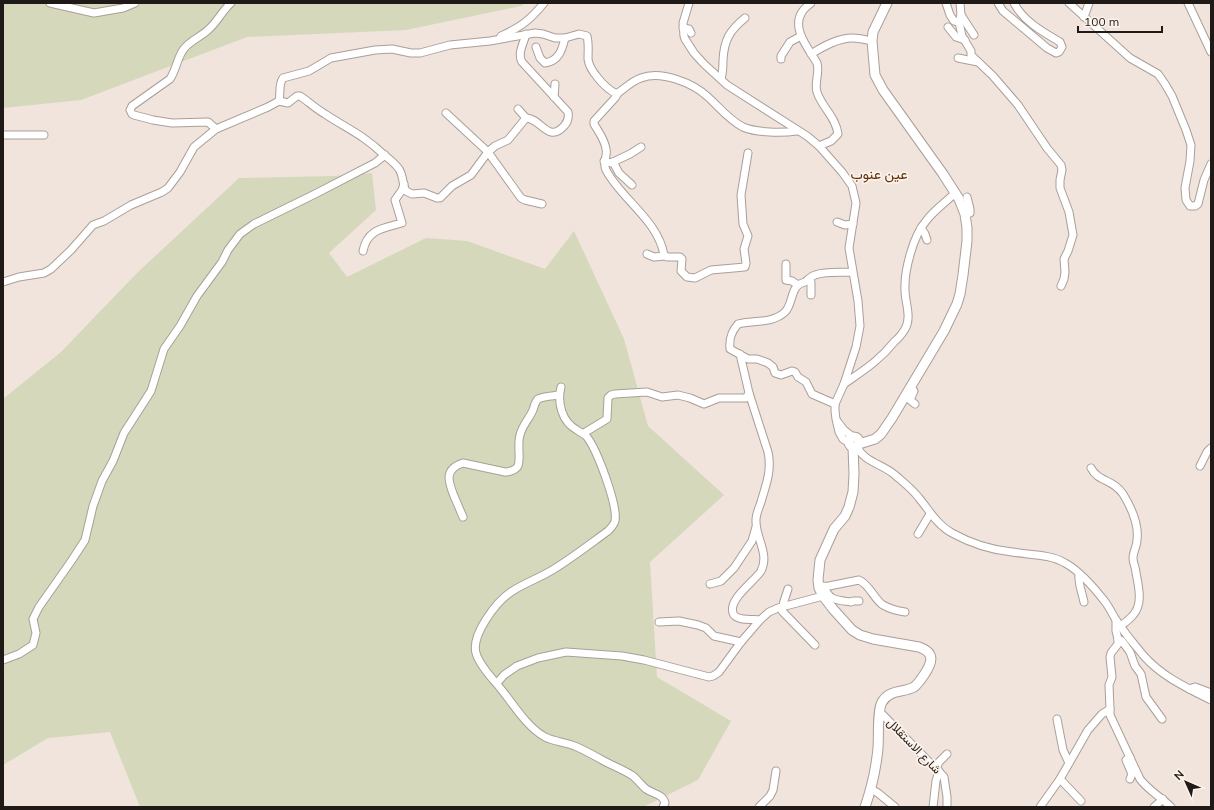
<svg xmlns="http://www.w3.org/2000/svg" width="1214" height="810" font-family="Mulish,Vazirmatn,sans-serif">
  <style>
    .green { fill: #d5d8bb }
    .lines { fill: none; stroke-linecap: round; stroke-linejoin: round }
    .minor-casing { stroke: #aa9f98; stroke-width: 9 }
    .major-casing { stroke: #aa9f98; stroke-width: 11 }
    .minor { stroke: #fff; stroke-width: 7 }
    .major { stroke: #fff; stroke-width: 9 }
    .labels { text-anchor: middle; stroke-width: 3.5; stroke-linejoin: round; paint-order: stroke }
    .street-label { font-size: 12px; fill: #1f1a18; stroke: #fdf2ea }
    .quarter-label { font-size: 14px; fill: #5d320a; stroke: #fdf2ea }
  </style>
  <rect width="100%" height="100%" fill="#f0e4dd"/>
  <g class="green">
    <path d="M3 3H526L521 6 406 30 247 37 81 100 3 108Z"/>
    <path d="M372 173 376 210 329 253 347 277 426 238 467 241 545 269 574 231 624 339 648 426 724 495 650 562 657 677 731 721 698 780 643 807H140L110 732 48 738 3 765V399L61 352 136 274 239 178 334 176Z"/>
  </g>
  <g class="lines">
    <defs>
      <g id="minor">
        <path d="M50 3 94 13 123 8 135 3"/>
        <path d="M689 3 683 23 684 36 685 39 694 53 704 64 727 85 807 136 819 146 842 172 852 186 856 203 849 248 858 301 860 326 856 347 844 384 835 404V411L836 419 839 432 843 439 849 443"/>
        <path d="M811 3C808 6 804 8 802 12 791 29 809 49 817 63 820 73 814 82 817 92 821 106 836 117 838 134L831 141 819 146"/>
        <path d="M946 3 950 15 954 21 959 22"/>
        <path d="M960 3 961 15 959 22 962 36 971 51V55L993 76 1018 105 1047 148 1061 165 1062 170 1060 180V188L1069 212 1073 235 1068 251 1064 259 1065 272 1064 279 1061 286"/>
        <path d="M998 3 1003 11 1047 48 1056 53 1059 52 1062 47 1060 42C1043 32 1023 21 1014 3"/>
        <path d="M1069 3 1130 58 1158 74 1165 84 1172 96 1186 130 1191 145 1190 161 1185 188 1186 200 1190 206H1195L1198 204 1204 180 1211 164"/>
        <path d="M1188 3 1211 52"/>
        <path d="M961 15 974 35"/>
        <path d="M1084 17 1089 3"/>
        <path d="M948 27 956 37 965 40"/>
        <path d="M683 28 689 29 691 33"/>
        <path d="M501 36C521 27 530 20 544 3"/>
        <path d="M536 47 540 58 545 63C559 61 562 50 565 38"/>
        <path d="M811 54C824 46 838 38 853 38 859 38 866 40 872 41"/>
        <path d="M958 58 978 62"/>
        <path d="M781 59V56L790 42 801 36"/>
        <path d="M721 79C723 72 723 66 723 60 724 40 730 30 745 18"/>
        <path d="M618 93 615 98 594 121V124C598 131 605 140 606 149 608 156 602 162 606 170 621 199 658 220 664 255L667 257H680L682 259 681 271 687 277 695 278 711 270 745 267 746 263 744 249 748 236 743 224 741 195 748 153"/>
        <path d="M554 97 555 84"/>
        <path d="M279 101 288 103 297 96H300C309 102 316 109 325 114 346 128 365 136 383 154 389 159 394 162 399 169 404 177 402 184 406 191L412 194 424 193 437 198H440L452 186 471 175 488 152 495 146 508 140 526 118C541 118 548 144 564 126 568 122 569 118 568 112L522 62C517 53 524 43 526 34"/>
        <path d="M518 109 526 118"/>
        <path d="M446 113 488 152 521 198 525 200 542 204"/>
        <path d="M216 129 208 122 172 123 153 120 134 115 132 114 130 110 132 106 170 79C176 70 177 59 183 50 189 41 201 37 209 29 218 21 222 11 231 3"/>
        <path d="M3 135H44"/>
        <path d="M604 161 611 163 613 162 619 173 632 185"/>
        <path d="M613 162 630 154 641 147"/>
        <path d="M965 214 970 213V209L967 197"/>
        <path d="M837 222 845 225 853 224"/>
        <path d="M921 228 925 234 927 240"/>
        <path d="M363 251C367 229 384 228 402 223L395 200 402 190 404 184"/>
        <path d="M647 254 654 257 665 256"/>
        <path d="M786 264V280L792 281 798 285"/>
        <path d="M808 280 811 282V295"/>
        <path d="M3 282 19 277 44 273 51 269 71 250 93 225 104 221 131 205 162 192 168 188 180 172 194 147 216 129 268 107 279 101C281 93 278 85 283 78L309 71 331 58 375 50 392 49 411 53H420L450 45 490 41 535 33 543 34 555 38H565L579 34 587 36C589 44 588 51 588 59 589 70 605 88 615 93H618C625 88 632 81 641 78 661 70 693 83 708 97 719 107 729 120 743 127 757 133 782 133 797 131"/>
        <path d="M844 384C864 370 879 361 895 341 899 338 902 334 905 329 912 317 905 303 905 290 904 271 913 236 926 221 934 210 945 203 955 193"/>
        <path d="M561 387C557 403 562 422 577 430 581 433 584 433 587 437 597 450 618 505 615 521 614 525 611 528 608 531 590 544 572 558 554 569 540 578 524 583 511 592 496 602 471 635 476 653 479 664 489 675 496 683 511 700 525 726 545 737 555 742 566 742 577 747 586 751 595 756 604 761 613 766 624 770 633 776 638 780 641 785 646 789 653 794 663 794 665 803L663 807"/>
        <path d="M910 387 914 391 910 400 915 404"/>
        <path d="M749 393 768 452C772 471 766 484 761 502 759 508 756 514 756 520 755 537 770 554 761 571 755 581 728 599 733 613 735 621 753 619 760 620"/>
        <path d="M835 404 812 394 806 382 798 377 795 372 792 371 781 375 775 373 773 367 768 363 757 359H748L730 349C729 339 731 332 738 324 753 320 772 324 785 312 791 306 791 296 795 289 797 285 801 283 805 282 808 280 811 276 815 275 827 271 841 273 852 272"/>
        <path d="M837 421 844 430 853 437"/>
        <path d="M584 433 607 419 608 398 611 395 615 394 647 392 662 397 678 395 690 398 704 404 719 398H746L749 393 740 354"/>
        <path d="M857 446C863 462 883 464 895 475 903 482 912 489 919 498 929 510 937 525 952 533 970 543 992 550 1012 552 1030 555 1050 554 1065 563 1080 571 1096 590 1106 603 1111 610 1114 618 1119 624 1126 635 1135 645 1143 655 1161 676 1187 688 1211 700"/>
        <path d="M1200 466 1207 452 1211 448"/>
        <path d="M1091 468C1098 482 1113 479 1123 494 1131 507 1139 525 1137 540 1137 546 1133 552 1133 558 1133 563 1136 568 1136 573 1138 582 1141 598 1138 606 1136 614 1127 622 1120 626"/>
        <path d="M463 517C460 510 457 503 454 496 448 481 444 469 463 463L505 472C509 472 516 470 518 466 521 458 517 444 520 435 522 426 529 419 533 410 534 407 535 402 538 399 544 396 553 396 559 395"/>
        <path d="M918 534 930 514"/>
        <path d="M1079 574C1078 584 1082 592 1084 602"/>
        <path d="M710 584 721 581 734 568 752 541 756 527"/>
        <path d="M824 586C829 601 837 600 851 602L853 601H859"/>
        <path d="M819 588 859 580C870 585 874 599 883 605 890 609 898 611 905 612"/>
        <path d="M788 589 784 601 782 611 815 645"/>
        <path d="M659 622 679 621 698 625 706 628 714 636 741 642"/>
        <path d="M1118 639 1122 641 1130 652 1135 666 1141 674 1146 697 1162 719"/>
        <path d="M3 660 19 654 33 645 36 633 33 619 39 607 72 560 85 540 93 506 102 481 113 461 124 433 151 391 164 349 180 326 197 296 222 262 228 250 240 234 254 224 315 194 375 163 385 155"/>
        <path d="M497 683 504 675 517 666 538 658 566 652 622 656 644 660 709 677 713 676 719 672 741 642 760 620 769 612 778 608 823 596"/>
        <path d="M1189 689 1195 687 1211 693"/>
        <path d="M1110 709V715L1140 779C1148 790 1161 797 1171 807"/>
        <path d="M879 711 944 777 947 797V807"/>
        <path d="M1057 719 1063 750 1069 763"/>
        <path d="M1130 757 1126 760 1132 774 1130 779"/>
        <path d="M936 769 939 762 947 754"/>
        <path d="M1060 779 1081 801"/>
        <path d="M871 789 878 793 895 807"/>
        <path d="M759 807 770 796 773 790 776 771"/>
        <path d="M933 807 936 781 939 771"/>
        <path d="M1040 807 1060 779 1088 730 1102 714 1110 709 1109 685 1112 677 1110 657 1111 653 1118 644V639L1116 631V620"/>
        <path d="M1154 807 1163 799"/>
      </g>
      <g id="major">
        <circle cx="854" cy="442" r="5"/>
        <path d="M859 444 875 439 881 434 892 418 944 331 957 304 960 294 963 275 967 241V228L965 214 959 199 943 174 883 90 875 75 872 41 873 32 887 3"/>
        <path d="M853 447 854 474 853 492 849 507 845 516 834 529 820 560 818 580 819 588 823 596 833 609 852 630 860 635 873 639 919 647C936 653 932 663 924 675 921 679 918 684 914 687 903 693 890 689 882 702 877 711 879 737 878 748 876 769 872 787 865 807"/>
      </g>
    </defs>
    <use href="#minor" class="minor-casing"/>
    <use href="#major" class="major-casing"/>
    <use href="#minor" class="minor"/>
    <use href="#major" class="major"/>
  </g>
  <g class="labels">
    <g class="street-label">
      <text transform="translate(914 746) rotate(46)" y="4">شارع الاستقلال</text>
    </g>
    <g class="quarter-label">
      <text x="879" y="179">عين عنوب</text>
    </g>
  </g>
  <rect width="1214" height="810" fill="none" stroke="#1f1a18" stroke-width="8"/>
  <g transform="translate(1186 782) rotate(315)" stroke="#fdf2ea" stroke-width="3" paint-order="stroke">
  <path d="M0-3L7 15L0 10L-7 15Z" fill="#1f1a18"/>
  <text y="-6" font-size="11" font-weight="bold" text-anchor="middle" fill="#1f1a18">N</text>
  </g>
  <path d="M1078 26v6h84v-6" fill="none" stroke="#1f1a18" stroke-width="2"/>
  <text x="1084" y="26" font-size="12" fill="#1f1a18" stroke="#fdf2ea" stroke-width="3" paint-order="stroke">100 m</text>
</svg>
